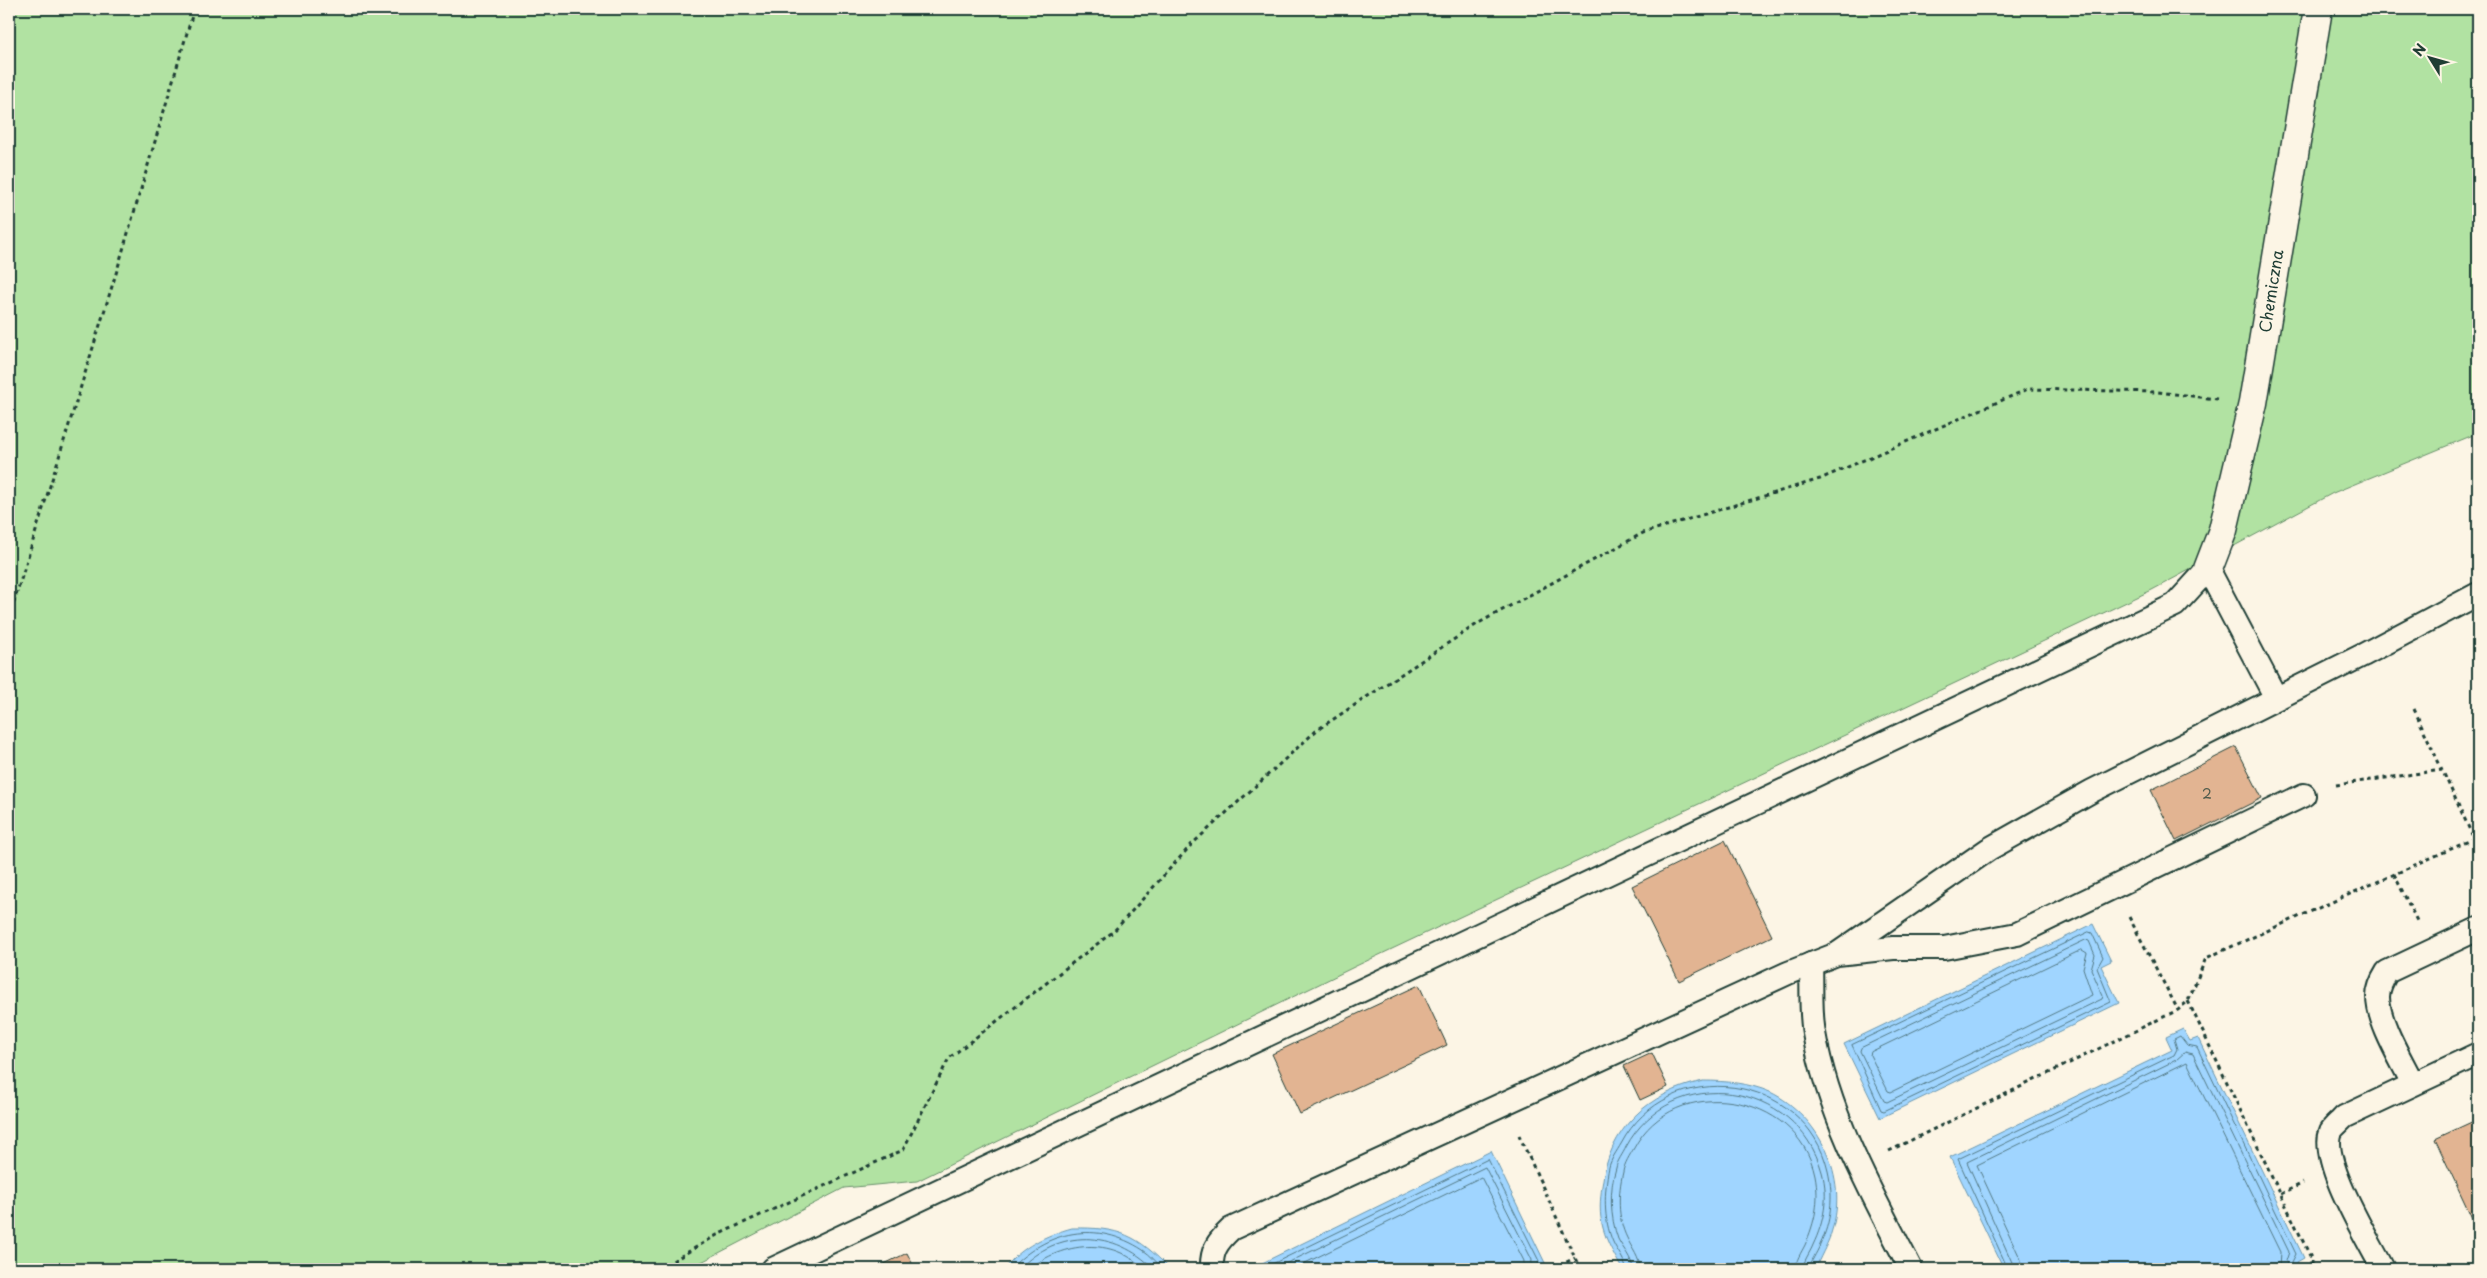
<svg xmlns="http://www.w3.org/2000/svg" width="2487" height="1278" font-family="'Playpen Sans',sans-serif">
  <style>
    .green { fill: #b1e2a2; stroke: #68906b }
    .water { fill: #a0d5ff; stroke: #6c98ae }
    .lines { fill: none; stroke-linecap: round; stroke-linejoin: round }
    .shore { stroke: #537a85; stroke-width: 1 }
    .building { fill: #e2b492; stroke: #1f3d34 }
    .service-casing { stroke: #1f3d34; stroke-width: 26 }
    .minor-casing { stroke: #1f3d34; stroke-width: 31 }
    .path { stroke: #1f3d34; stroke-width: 3; stroke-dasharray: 4 4; stroke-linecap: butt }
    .service { stroke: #fcf5e5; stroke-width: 22 }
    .minor { stroke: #fcf5e5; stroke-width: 28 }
    .labels { text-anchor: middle; stroke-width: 4.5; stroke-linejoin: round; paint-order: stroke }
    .number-label { font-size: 14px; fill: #505b4c }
    .street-label { font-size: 16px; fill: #1f3d34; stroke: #fcf5e5 }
  </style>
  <rect width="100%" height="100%" fill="#fcf5e5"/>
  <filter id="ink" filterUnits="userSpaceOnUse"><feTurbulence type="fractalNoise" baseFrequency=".02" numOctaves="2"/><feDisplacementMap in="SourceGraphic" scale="10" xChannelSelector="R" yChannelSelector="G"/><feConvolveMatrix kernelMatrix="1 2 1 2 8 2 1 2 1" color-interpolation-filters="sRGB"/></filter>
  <g filter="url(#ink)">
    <path class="green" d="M9 9H2478V433L2333 493 2152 590 1356 966 917 1181 844 1188 688 1269H9Z"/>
    <g class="water">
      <path d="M2093 924 2111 961 2101 966 2119 1003 1880 1118 1844 1044Z"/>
      <path d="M2183 1029 2190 1041 2198 1038 2304 1258 2297 1262 2300 1269H2004L1950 1157 2172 1050 2166 1037Z"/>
      <path d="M1703 1081C1726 1081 1749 1083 1770 1092 1819 1115 1849 1178 1832 1230 1829 1242 1822 1253 1817 1265L1813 1269H1622C1615 1256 1607 1243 1603 1228 1599 1214 1600 1200 1602 1186 1609 1128 1648 1093 1703 1081Z"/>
      <path d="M1491 1151 1546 1265 1538 1269H1258L1256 1266Z"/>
      <path d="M1072 1228C1120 1227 1137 1235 1170 1269H1004C1021 1247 1046 1235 1072 1228Z"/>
    </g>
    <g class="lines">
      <g class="shore">
        <path d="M2089 932 2092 933 2103 957 2097 968 2111 1002 1884 1111 1881 1110 1852 1045Z"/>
        <path d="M2086 940 2089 941 2095 955 2091 969 2103 996 2102 999 1887 1102 1884 1101 1860 1051 1861 1048Z"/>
        <path d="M2082 950 2087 953 2083 968 2092 995 1891 1092 1888 1091 1870 1055 1871 1052Z"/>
        <path d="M1010 1269C1047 1230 1097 1220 1143 1250 1151 1255 1157 1263 1163 1269"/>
        <path d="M1019 1269C1058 1228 1115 1229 1154 1269"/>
        <path d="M1029 1269C1063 1242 1112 1236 1144 1269"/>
        <path d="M1262 1269 1488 1159 1539 1261 1537 1269"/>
        <path d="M1275 1269 1485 1167 1532 1260 1531 1269"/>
        <path d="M1293 1269 1481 1177 1524 1261 1523 1269"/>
        <path d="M1626 1269C1625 1260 1617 1251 1613 1242 1603 1219 1604 1192 1609 1167 1611 1159 1617 1151 1621 1144 1668 1055 1806 1073 1828 1171 1834 1197 1831 1222 1820 1245 1817 1253 1810 1262 1809 1269"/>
        <path d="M1633 1269C1632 1258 1623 1249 1618 1239 1610 1217 1609 1190 1616 1168 1617 1161 1623 1154 1626 1147 1671 1063 1797 1080 1822 1172 1829 1197 1824 1222 1813 1245 1810 1253 1803 1261 1803 1269"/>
        <path d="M1640 1269C1640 1258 1632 1249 1627 1238 1617 1218 1618 1193 1623 1172 1624 1164 1630 1155 1634 1148 1674 1072 1798 1092 1815 1175 1820 1201 1815 1222 1805 1245 1801 1253 1796 1260 1795 1269"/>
        <path d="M2008 1269 1958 1159 2174 1055 2177 1049 2174 1039 2180 1036 2187 1045 2197 1047 2296 1254 2292 1262 2294 1269"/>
        <path d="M2015 1269 1967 1162 2176 1060 2185 1052 2193 1054 2289 1252 2286 1261 2288 1269"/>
        <path d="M2022 1269 2021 1260 1977 1165 2187 1062 2280 1252 2279 1269"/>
      </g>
    </g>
    <g class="building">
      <path d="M2236 747 2262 798 2176 841 2151 790Z"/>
      <path d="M1725 840 1772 936 1679 981 1632 886Z"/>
      <path d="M1419 985 1447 1045 1300 1114 1272 1054Z"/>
      <path d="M1652 1053 1668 1087 1640 1100 1624 1066Z"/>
      <path d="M2478 1119V1231L2435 1139Z"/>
      <path d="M907 1253 915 1269H874Z"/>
    </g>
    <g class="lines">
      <defs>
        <g id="service">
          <path d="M1840 952 1989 849 2092 791 2363 655 2478 594"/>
          <path d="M1811 964C1812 987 1810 1011 1814 1033 1828 1115 1873 1196 1911 1269"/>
          <path d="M2413 1084C2402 1061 2378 1023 2378 997 2378 988 2382 980 2387 972L2478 929"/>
          <path d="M773 1269 2175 605 2208 569 2276 698"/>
          <path d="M1212 1269C1211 1251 1217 1242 1231 1229L1788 973 1837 954 1893 948H1944L2017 934 2304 795"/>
          <path d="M2383 1269C2369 1241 2319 1161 2331 1131 2334 1126 2341 1121 2344 1117L2478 1054"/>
        </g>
        <path id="minor" d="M2208 569 2223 530 2253 403 2318 9"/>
      </defs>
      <use href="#service" class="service-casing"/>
      <use href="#minor" class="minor-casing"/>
      <g class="path">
        <path d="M9 618 118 267 194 9"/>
        <path d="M2414 709 2474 839"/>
        <path d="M2336 785 2442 770"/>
        <path d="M2394 874 2417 921"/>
        <path d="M2129 917 2178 1010"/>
        <path d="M2188 1001 2311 1258V1269"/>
        <path d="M1519 1135 1580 1269"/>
        <path d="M1889 1151 2178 1010 2188 1001 2206 958 2478 837"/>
        <path d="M2281 1194 2303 1183"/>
        <path d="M659 1269 717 1235 903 1150 949 1058 1114 931 1192 844 1317 730 1477 624 1643 533 1820 479 2028 389 2158 392 2217 399"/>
        <path d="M1552 1269 1575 1258"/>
      </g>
      <use href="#service" class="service"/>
      <use href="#minor" class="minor"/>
    </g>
  </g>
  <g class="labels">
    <g class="number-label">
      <text x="2207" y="799">2</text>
    </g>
    <g class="street-label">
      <text transform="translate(2271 291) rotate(-81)" y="6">Chemiczna</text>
    </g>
  </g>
  <rect width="2487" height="1278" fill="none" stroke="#fcf5e5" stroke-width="30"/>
  <rect x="15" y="15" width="2457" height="1248" fill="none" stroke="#1f3d34" stroke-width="2" filter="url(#ink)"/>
  <g transform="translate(2430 58) rotate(307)" stroke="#fcf5e5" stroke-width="4" paint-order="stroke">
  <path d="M0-4L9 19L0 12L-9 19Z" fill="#1f3d34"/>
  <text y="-8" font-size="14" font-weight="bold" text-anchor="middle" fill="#1f3d34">N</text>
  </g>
</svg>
